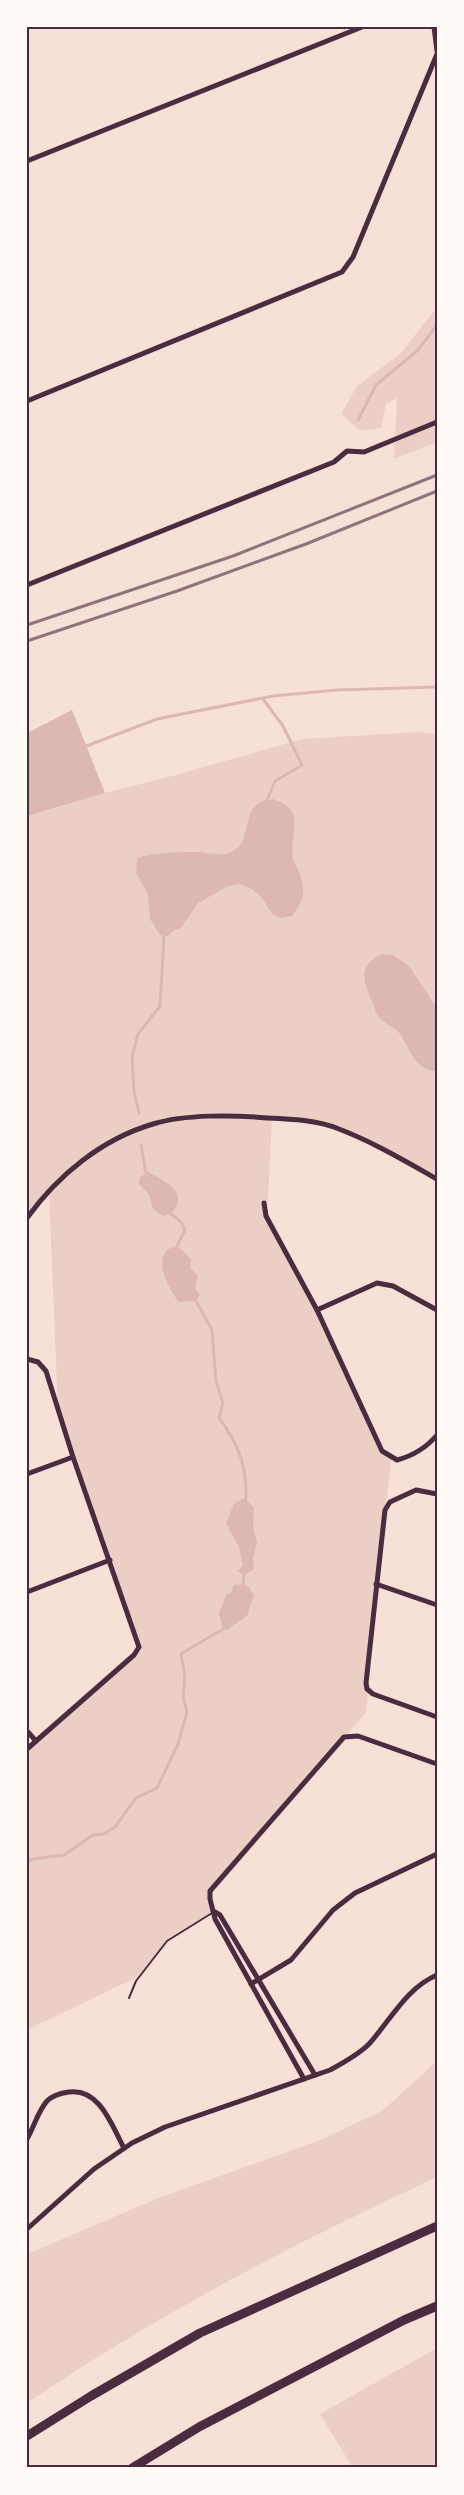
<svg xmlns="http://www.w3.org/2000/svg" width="464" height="2495" font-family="'Libre Baskerville',serif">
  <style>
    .green { fill: #ebcfc5 }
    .water { fill: #dcb8b0 }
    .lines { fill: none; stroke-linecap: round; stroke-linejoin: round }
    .stream { stroke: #dcb8b0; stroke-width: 3 }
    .service { stroke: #4a2c40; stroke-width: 2 }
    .minor { stroke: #4a2c40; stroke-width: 5 }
    .motorway { stroke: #4a2c40; stroke-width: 9 }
    .rail { stroke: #8f747c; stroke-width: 3 }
    .neatline { fill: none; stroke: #4a2c40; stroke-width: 2 }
  </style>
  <rect width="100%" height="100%" fill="#f7e1d7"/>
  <g class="green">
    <path d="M437 307V442L394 459 397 397 386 404 381 428 360 431 341 414 357 386 400 354Z"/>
    <path d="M419 732 437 734V1178L340 1128 307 1120 272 1119 267 1215 318 1309 382 1451 391 1458 366 1713 210 1890 215 1910 179 1932 162 1946 137 1977 27 2030V1749L138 1650 58 1410 49 1193 27 1219V816L105 793 176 775 302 739Z"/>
    <path d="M437 2061V2177C295 2243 156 2315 27 2403V2254L161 2197 318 2141 382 2111Z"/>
    <path d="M437 2348V2468H353L320 2414Z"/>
  </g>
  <g class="water">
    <path d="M72 710 105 793 27 816V733Z"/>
    <path d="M273 799C309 811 288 833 293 859 294 863 298 868 299 872 307 890 303 901 292 916L281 918 273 915 262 898 252 889 240 884 228 886 198 903 181 928 174 930 168 936 160 935 150 919 148 894 136 873 137 859C144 852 189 852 202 852 210 853 222 856 229 853 253 844 241 814 259 803 262 801 269 800 273 799Z"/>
    <path d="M382 954 393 955 409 966 437 1008V1071C415 1071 410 1049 400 1034 394 1026 388 1026 382 1020 376 1016 375 1010 373 1004 364 983 356 966 382 954Z"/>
    <path d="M148 1172C157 1176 165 1181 172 1187 184 1198 177 1214 163 1216L153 1209 149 1194 139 1184 140 1177Z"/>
    <path d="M177 1246 191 1259 190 1268 198 1275 195 1290 200 1294 196 1301 179 1302C167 1287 149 1251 177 1246Z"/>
    <path d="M242 1499H246L254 1508 253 1528 257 1542 253 1558 254 1569 244 1575 238 1571 243 1565 239 1547 226 1523 234 1504Z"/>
    <path d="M234 1584 248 1586 254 1595 247 1616 227 1630 223 1629 219 1613 226 1595 231 1593Z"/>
  </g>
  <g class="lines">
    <g class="stream">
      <path d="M358 420 376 385 418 350 437 325"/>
      <path d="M263 699 283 726 302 765 275 781 267 800"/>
      <path d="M84 747 157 719 273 696 337 690 437 687"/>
      <path d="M139 1113 134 1091 132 1057 138 1034 160 1006 164 936"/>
      <path d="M141 1145 146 1173"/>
      <path d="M171 1214 181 1222 185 1230 177 1246"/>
      <path d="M196 1301 212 1330 216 1381 223 1403 219 1418C239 1445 247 1466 246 1499"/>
      <path d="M243 1584 244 1575"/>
      <path d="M27 1862 33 1859 64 1855 93 1835 104 1834 115 1827 136 1798 157 1788 178 1744 187 1712 183 1696 185 1677 181 1654 223 1629"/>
    </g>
    <path class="service" d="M129 1998 136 1981 167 1941 212 1913"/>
    <g class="minor">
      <path d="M434 27 437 51"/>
      <path d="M27 161 362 27"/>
      <path d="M27 401 342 272 353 257 437 54"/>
      <path d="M27 585 334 462 347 451 364 452 437 422"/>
      <path d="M264 1203 266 1216 317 1310 382 1451 397 1460C412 1456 427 1447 437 1435"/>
      <path d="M27 1218C58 1175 102 1139 153 1124 185 1114 234 1115 267 1118 291 1119 317 1120 339 1129 373 1142 405 1161 437 1179"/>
      <path d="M317 1310 377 1283 393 1286 437 1310"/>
      <path d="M27 1359 38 1362 46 1371 73 1457 139 1647 134 1655 27 1749"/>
      <path d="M27 1474 73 1457"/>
      <path d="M437 1494 416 1490 390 1502 385 1510 366 1683 367 1689 373 1694 437 1717"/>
      <path d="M376 1584 437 1605"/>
      <path d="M27 1592 110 1560"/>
      <path d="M27 1731 36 1741"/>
      <path d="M215 1912 220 1915 315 2075"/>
      <path d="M251 1984 291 1960 333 1910 355 1893 437 1854"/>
      <path d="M304 2079 215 1919 210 1899V1891L344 1737 358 1736 437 1764"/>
      <path d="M27 2139C34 2127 38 2111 47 2101 53 2095 61 2093 69 2092 100 2088 112 2126 124 2148"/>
      <path d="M27 2229 94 2169 132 2143 165 2127 330 2070C343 2063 358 2055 369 2044 390 2021 406 1988 437 1975"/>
    </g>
    <g class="motorway">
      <path d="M27 2436 91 2396 200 2333 437 2226"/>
      <path d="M132 2468 199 2427 404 2320 437 2306"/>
    </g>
    <g class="rail">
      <path d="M27 625 233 556 437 475"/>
      <path d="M27 641 177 591 306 544 437 491"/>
    </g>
  </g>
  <rect width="464" height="2495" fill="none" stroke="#fffaf5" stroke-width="57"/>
  <rect x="28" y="28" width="408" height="2438" class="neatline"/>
</svg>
